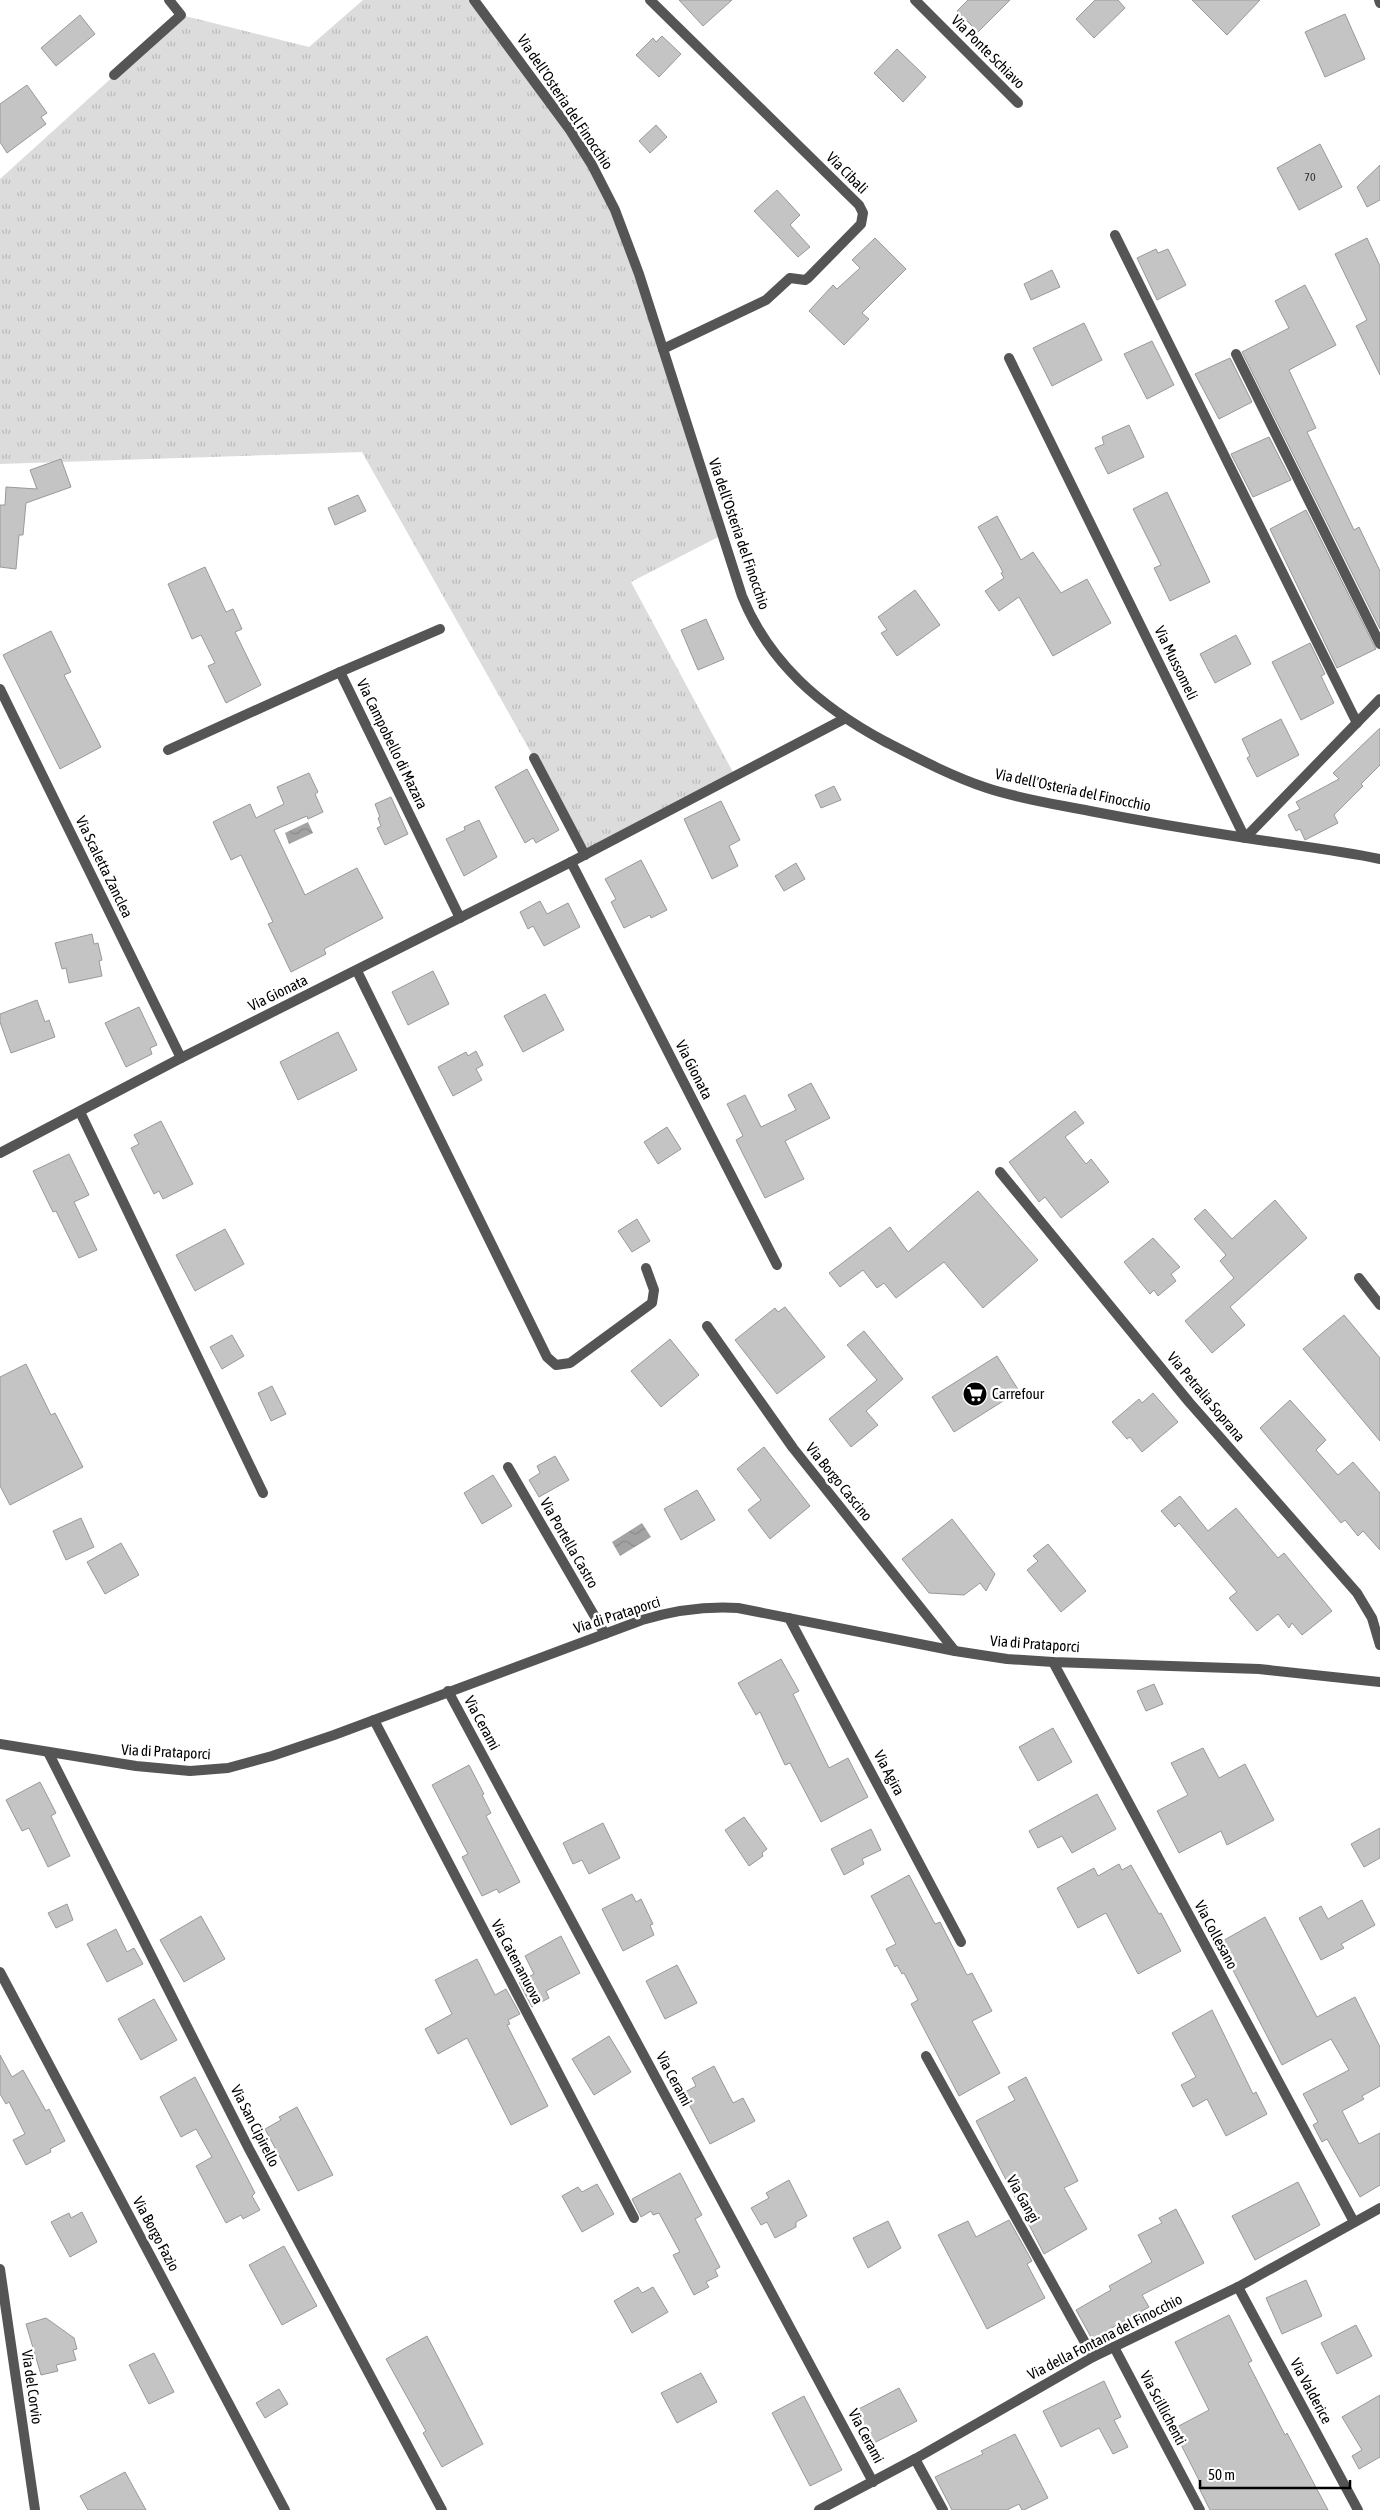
<svg xmlns="http://www.w3.org/2000/svg" width="1380" height="2510" font-family="'Asap Condensed',sans-serif">
  <style>
    .grass { fill: url(#grass-tufts) }
    .water { fill: url(#water-waves) }
    .building { fill: #c4c4c4; stroke: #999 }
    .lines { fill: none; stroke-linecap: round; stroke-linejoin: round }
    .service { stroke: #555; stroke-width: 10 }
    .minor { stroke: #555; stroke-width: 10 }
    .tertiary { stroke: #555; stroke-width: 10 }
    .labels { text-anchor: middle; stroke-width: 5; stroke-linejoin: round; paint-order: stroke }
    .number-label { font-size: 12px; fill: #313131 }
    .street-label { font-size: 15px; fill: #000; stroke: #fff }
    .poi-label { font-size: 15px; fill: #000; stroke: #fff; text-anchor: start }
  </style>
  <defs>
    <pattern id="grass-tufts" width="24" height="20" patternUnits="userSpaceOnUse" patternTransform="scale(1.25)"><rect width="24" height="20" fill="#dcdcdc"/><path d="M3 7l-1-3M5 7V3M7 7l1-3M15 17l-1-3M17 17v-4M19 17l1-3" fill="none" stroke="#bbb"/></pattern>
    <pattern id="water-waves" width="16" height="10" patternUnits="userSpaceOnUse" patternTransform="scale(1.25)"><rect width="16" height="10" fill="#a3a3a3"/><path d="M0 5q4-4 8 0t8 0" fill="none" stroke="#8b8b8b"/></pattern>
  </defs>
  <rect width="100%" height="100%" fill="#fff"/>
  <path class="grass" d="M363 0H475L607 192 722 535 631 582 735 776 585 855 534 758 362 452 0 464V179L181 15 309 47Z"/>
  <g class="water">
    <path d="M308 822 313 833 289 844 285 833Z"/>
    <path d="M642 1523 651 1537 620 1556 612 1542Z"/>
  </g>
  <g class="building">
    <path d="M679 0H732L703 26Z"/>
    <path d="M968 0H1010L978 32 957 11Z"/>
    <path d="M1095 0H1118L1125 8 1094 38 1076 19Z"/>
    <path d="M1192 0H1260L1227 35Z"/>
    <path d="M1345 14 1365 59 1325 77 1305 32Z"/>
    <path d="M80 15 95 34 56 66 41 48Z"/>
    <path d="M662 36 681 54 659 77 636 55 653 38 656 42Z"/>
    <path d="M897 49 926 77 903 102 874 73Z"/>
    <path d="M27 85 47 113 41 117 46 124 7 153 0 142V104Z"/>
    <path d="M656 125 667 137 650 153 639 141Z"/>
    <path d="M1320 144 1342 187 1299 210 1277 168Z"/>
    <path d="M1380 165V200L1367 207 1357 187Z"/>
    <path d="M777 190 800 215 790 225 810 247 798 257 754 211Z"/>
    <path d="M875 238 906 269 862 313 869 319 844 345 809 311 833 285 837 289 860 268 852 260Z"/>
    <path d="M1367 238 1380 266V375L1356 326 1367 320 1335 254Z"/>
    <path d="M1156 249 1158 253 1168 249 1186 285 1157 300 1137 258Z"/>
    <path d="M1052 270 1060 287 1031 300 1024 284Z"/>
    <path d="M1305 285 1336 345 1289 370 1316 428 1307 432 1354 530 1359 527 1380 571V629L1242 352 1289 328 1275 301Z"/>
    <path d="M1084 323 1102 360 1052 386 1033 348Z"/>
    <path d="M1152 341 1174 385 1147 399 1124 354Z"/>
    <path d="M1230 358 1252 402 1219 419 1195 374Z"/>
    <path d="M1129 425 1144 457 1108 474 1095 448 1104 444 1102 437Z"/>
    <path d="M1269 437 1291 480 1253 497 1231 454Z"/>
    <path d="M61 459 71 487 26 503 23 535H19L16 569 0 567V505H5L6 487 37 489 30 470Z"/>
    <path d="M1167 492 1210 582 1170 601 1154 568 1161 565 1133 509Z"/>
    <path d="M358 495 366 511 335 525 328 508Z"/>
    <path d="M1306 510 1376 649 1337 668 1270 529Z"/>
    <path d="M997 516 1021 560 1033 552 1061 593 1087 579 1111 623 1053 656 1019 597 999 611 985 591 1004 578 1001 573 1003 572 978 527Z"/>
    <path d="M205 567 226 612 233 609 242 629 235 632 261 685 226 703 208 666 215 663 201 635 192 639 168 584Z"/>
    <path d="M915 590 940 625 897 656 881 633 887 630 878 617Z"/>
    <path d="M706 619 724 659 698 670 681 630Z"/>
    <path d="M51 631 71 672 64 675 101 747 60 769 3 655Z"/>
    <path d="M1236 635 1251 664 1215 683 1200 654Z"/>
    <path d="M1310 643 1325 674 1321 676 1334 703 1301 720 1272 662Z"/>
    <path d="M1281 719 1299 755 1257 777 1247 758 1250 756 1242 739Z"/>
    <path d="M1380 728V765L1361 784 1363 786 1334 815 1338 823 1305 840 1300 829 1296 831 1288 815 1300 809 1296 802 1339 779 1333 773Z"/>
    <path d="M527 769 559 830 536 843 533 838 525 843 495 787Z"/>
    <path d="M309 773 318 792 315 794 323 812 308 819 307 816 274 830 305 895 357 868 383 918 324 949 326 954 291 972 268 924 273 922 241 855 231 860 213 822 250 804 256 818 284 804 277 787Z"/>
    <path d="M834 786 841 800 821 808 815 795Z"/>
    <path d="M391 797 408 834 385 845 377 828 381 826 378 818 380 817 375 804Z"/>
    <path d="M721 801 740 840 729 846 738 866 712 879 684 819Z"/>
    <path d="M479 820 497 857 464 876 446 839 465 830 464 827Z"/>
    <path d="M641 860 667 910 651 918 650 915 624 928 611 902 616 899 605 879Z"/>
    <path d="M796 863 805 879 784 891 775 876Z"/>
    <path d="M540 901 547 914 568 903 580 927 544 946 533 926 528 929 520 912Z"/>
    <path d="M92 934 94 944 98 943 102 960 99 961 102 976 69 983 66 968 62 969 55 943Z"/>
    <path d="M433 971 449 1004 408 1025 392 992Z"/>
    <path d="M545 994 564 1030 523 1052 504 1016Z"/>
    <path d="M37 1000 45 1022 49 1020 55 1037 11 1053 0 1022V1014Z"/>
    <path d="M139 1007 157 1045 150 1048 152 1054 126 1067 105 1023Z"/>
    <path d="M338 1032 357 1070 298 1100 280 1062Z"/>
    <path d="M476 1051 483 1065 476 1069 482 1080 453 1096 438 1067 466 1052 468 1056Z"/>
    <path d="M811 1083 830 1118 785 1141 804 1179 765 1198 736 1140 743 1136 727 1104 745 1095 761 1127 796 1110 788 1095Z"/>
    <path d="M1075 1111 1084 1123 1065 1137 1086 1164 1091 1159 1109 1182 1061 1218 1045 1197 1039 1202 1009 1162Z"/>
    <path d="M161 1121 193 1184 163 1199 159 1191 154 1194 131 1148 139 1144 134 1135Z"/>
    <path d="M667 1127 681 1149 658 1164 644 1142Z"/>
    <path d="M69 1154 89 1195 74 1202 97 1250 79 1258 56 1211 53 1212 33 1171Z"/>
    <path d="M978 1191 1038 1260 983 1308 944 1262 896 1298 884 1283 877 1288 863 1270 840 1287 829 1273 890 1227 908 1252Z"/>
    <path d="M1275 1200 1307 1238 1230 1307 1245 1325 1212 1353 1185 1321 1234 1278 1220 1261 1226 1255 1194 1219 1205 1209 1232 1239Z"/>
    <path d="M637 1219 650 1241 632 1252 618 1231Z"/>
    <path d="M225 1229 244 1264 195 1291 176 1255Z"/>
    <path d="M1153 1238 1180 1267 1171 1274 1176 1281 1158 1296 1154 1290 1150 1294 1124 1262Z"/>
    <path d="M785 1307 825 1357 777 1394 735 1340 775 1308 778 1312Z"/>
    <path d="M1344 1315 1380 1358V1441L1303 1349Z"/>
    <path d="M864 1331 903 1379 866 1411 878 1425 851 1447 829 1419 877 1380 847 1345Z"/>
    <path d="M232 1335 244 1356 222 1369 210 1347Z"/>
    <path d="M670 1339 699 1375 661 1407 631 1371Z"/>
    <path d="M997 1356 1019 1391 954 1432 932 1397Z"/>
    <path d="M26 1364 51 1415 55 1413 83 1467 10 1505 0 1486V1377Z"/>
    <path d="M272 1386 286 1414 271 1421 258 1393Z"/>
    <path d="M1153 1393 1178 1422 1142 1452 1130 1437 1127 1439 1112 1422 1139 1399 1142 1403Z"/>
    <path d="M1290 1400 1326 1440 1316 1450 1338 1475 1353 1462 1380 1493V1550L1363 1531 1358 1536 1345 1520 1341 1523 1260 1428Z"/>
    <path d="M764 1447 810 1506 770 1539 748 1510 761 1500 737 1469Z"/>
    <path d="M555 1456 569 1480 539 1497 529 1480 540 1473 537 1466Z"/>
    <path d="M493 1475 512 1506 482 1524 464 1493Z"/>
    <path d="M697 1490 715 1520 681 1540 664 1509Z"/>
    <path d="M1180 1496 1208 1531 1236 1508 1278 1558 1284 1553 1332 1611 1302 1635 1292 1623 1289 1628 1278 1614 1257 1631 1229 1598 1237 1592 1179 1523 1175 1527 1161 1511Z"/>
    <path d="M81 1518 94 1547 66 1560 53 1531Z"/>
    <path d="M952 1519 995 1574 986 1591 980 1583 964 1595 929 1593 902 1559Z"/>
    <path d="M121 1543 139 1575 105 1594 87 1562Z"/>
    <path d="M1048 1544 1086 1591 1061 1612 1027 1570 1038 1561 1033 1556Z"/>
    <path d="M781 1659 799 1691 793 1694 829 1768 848 1758 868 1797 821 1822 790 1763 785 1765 760 1712 756 1715 738 1683Z"/>
    <path d="M1154 1684 1163 1704 1146 1711 1137 1691Z"/>
    <path d="M1053 1728 1072 1762 1038 1781 1019 1747Z"/>
    <path d="M1203 1748 1219 1778 1245 1764 1274 1820 1227 1845 1221 1831 1179 1853 1157 1811 1188 1795 1171 1763Z"/>
    <path d="M469 1765 484 1794 482 1795 491 1813 486 1816 520 1882 499 1893 497 1889 482 1896 462 1857 468 1854 432 1785Z"/>
    <path d="M40 1782 56 1813 51 1816 70 1856 48 1867 29 1828 22 1831 6 1800Z"/>
    <path d="M1097 1794 1116 1829 1072 1853 1062 1836 1038 1848 1029 1831Z"/>
    <path d="M744 1817 767 1849 762 1853 763 1856 749 1866 725 1830Z"/>
    <path d="M603 1823 620 1858 589 1874 582 1860 573 1864 563 1843Z"/>
    <path d="M1380 1828V1858L1364 1867 1351 1844Z"/>
    <path d="M871 1829 881 1850 862 1859 864 1864 844 1875 831 1849Z"/>
    <path d="M1119 1864 1122 1870 1131 1865 1159 1914 1161 1913 1181 1951 1138 1974 1106 1913 1078 1928 1057 1888 1094 1868 1098 1876Z"/>
    <path d="M909 1875 935 1924 940 1922 967 1975 972 1973 992 2011 972 2021 1000 2073 959 2096 911 2004 918 2000 904 1973 902 1974 897 1965 895 1967 886 1949 896 1944 871 1896Z"/>
    <path d="M632 1894 636 1902 641 1899 653 1924 650 1925 654 1935 623 1951 602 1909Z"/>
    <path d="M1362 1900 1375 1925 1341 1944 1344 1948 1321 1960 1299 1918 1321 1906 1328 1919Z"/>
    <path d="M67 1904 73 1920 56 1928 48 1913Z"/>
    <path d="M201 1916 225 1959 184 1982 160 1940Z"/>
    <path d="M1265 1917 1317 2017 1355 1997 1380 2047V2086L1362 2096 1364 2099 1342 2111 1359 2144 1380 2133V2185L1360 2197 1327 2139 1322 2142 1313 2125 1318 2122 1303 2094 1349 2070 1331 2039 1282 2065 1219 1943Z"/>
    <path d="M116 1929 127 1952 134 1948 143 1964 107 1982 87 1944Z"/>
    <path d="M561 1936 580 1973 546 1991 549 1998 532 2007 519 1982 534 1974 525 1956Z"/>
    <path d="M477 1959 495 1995 506 1989 520 2014 508 2020 510 2024 507 2025 548 2106 511 2125 467 2038 438 2054 425 2029 452 2014 435 1980Z"/>
    <path d="M677 1965 697 2003 665 2019 646 1981Z"/>
    <path d="M154 1999 177 2040 141 2060 118 2019Z"/>
    <path d="M1212 2010 1253 2094 1256 2092 1267 2114 1226 2136 1207 2099 1193 2107 1181 2085 1196 2077 1172 2033Z"/>
    <path d="M609 2036 631 2072 594 2095 572 2059Z"/>
    <path d="M0 2055 12 2077 23 2070 46 2111 49 2109 65 2141 50 2149 51 2152 26 2165 13 2140 25 2134 9 2102 6 2104 0 2094Z"/>
    <path d="M714 2066 733 2103 743 2098 755 2121 710 2144 683 2093 696 2086 692 2078Z"/>
    <path d="M195 2077 255 2193 252 2196 260 2210 243 2219 241 2215 226 2223 196 2166 212 2157 196 2129 181 2137 160 2097Z"/>
    <path d="M1026 2077 1078 2181 1064 2188 1087 2229 1044 2254 976 2121 1015 2100 1008 2087Z"/>
    <path d="M297 2107 333 2175 298 2191 265 2129 281 2120 279 2117Z"/>
    <path d="M680 2173 702 2215 695 2219 720 2267 715 2270 718 2276 706 2282 709 2287 694 2295 673 2255 680 2252 659 2213 653 2215 651 2211 641 2217 632 2199Z"/>
    <path d="M789 2180 807 2216 796 2222V2227L775 2238 767 2222 761 2225 751 2208 769 2198 766 2193Z"/>
    <path d="M1298 2182 1320 2225 1255 2260 1232 2216Z"/>
    <path d="M597 2184 614 2214 582 2232 562 2196 578 2187 582 2192Z"/>
    <path d="M1176 2209 1204 2263 1142 2295 1149 2307 1092 2339 1076 2310 1111 2290 1109 2286 1152 2262 1138 2235 1162 2223 1159 2218Z"/>
    <path d="M82 2212 97 2242 70 2257 51 2222 69 2213 71 2218Z"/>
    <path d="M1009 2220 1032 2261 1027 2264 1045 2298 987 2329 938 2235 968 2221 976 2237Z"/>
    <path d="M888 2221 901 2248 868 2268 853 2238Z"/>
    <path d="M284 2246 317 2306 282 2325 249 2265Z"/>
    <path d="M1306 2280 1322 2316 1282 2334 1266 2298Z"/>
    <path d="M638 2287 642 2293 653 2287 668 2312 632 2333 614 2301Z"/>
    <path d="M1229 2315 1252 2361 1248 2363 1285 2435 1287 2433 1328 2510H1210L1200 2490 1203 2488 1173 2429 1209 2410 1175 2342Z"/>
    <path d="M46 2318 74 2338 77 2349 73 2350 76 2360 56 2365 58 2371 41 2375 26 2324Z"/>
    <path d="M1356 2325 1372 2356 1337 2374 1321 2343Z"/>
    <path d="M427 2336 483 2444 442 2467 423 2433 426 2431 386 2359Z"/>
    <path d="M154 2353 174 2392 149 2404 129 2365Z"/>
    <path d="M701 2373 717 2402 677 2423 661 2393Z"/>
    <path d="M1104 2381 1121 2417 1114 2420 1128 2447 1113 2454 1099 2428 1061 2447 1043 2411Z"/>
    <path d="M899 2388 917 2421 870 2445 853 2412Z"/>
    <path d="M279 2389 288 2404 265 2418 256 2403Z"/>
    <path d="M1380 2395V2457L1359 2469 1352 2456 1362 2450 1342 2417Z"/>
    <path d="M804 2396 842 2470 810 2486 772 2413Z"/>
    <path d="M1015 2434 1048 2498 1024 2510H1022L1019 2504 1007 2510H952L935 2477 983 2454 981 2451Z"/>
    <path d="M125 2472 146 2510H88L80 2496Z"/>
  </g>
  <g class="lines">
    <g class="service">
      <path d="M114 75 181 15 169 0"/>
      <path d="M1236 354 1380 644"/>
      <path d="M534 758 585 855"/>
      <path d="M571 862 777 1265"/>
      <path d="M357 971 547 1357 556 1365 570 1363 652 1303 654 1290 646 1268"/>
      <path d="M80 1112 263 1493"/>
    </g>
    <g class="minor">
      <path d="M650 0 859 205 863 213 861 224 808 278 805 280 790 278 766 300 663 349"/>
      <path d="M915 0 1018 103"/>
      <path d="M1379 0 1380 3"/>
      <path d="M1115 235 1357 723"/>
      <path d="M1009 358 1245 838 1380 699"/>
      <path d="M340 672 440 629"/>
      <path d="M0 689 181 1058"/>
      <path d="M168 750 340 672 460 918"/>
      <path d="M0 1153 181 1058 571 862 844 719"/>
      <path d="M1000 1172 1189 1402 1357 1593 1372 1618 1380 1645"/>
      <path d="M1359 1278 1380 1305"/>
      <path d="M707 1326 793 1448 955 1651"/>
      <path d="M508 1467 605 1634"/>
      <path d="M789 1618 961 1942"/>
      <path d="M1053 1662 1354 2222"/>
      <path d="M448 1691 873 2482"/>
      <path d="M374 1720 634 2218"/>
      <path d="M48 1752 249 2149 442 2510"/>
      <path d="M0 1972 285 2510"/>
      <path d="M926 2056 1093 2357"/>
      <path d="M0 2269 35 2510"/>
      <path d="M1238 2287 1358 2510"/>
      <path d="M1114 2347 1200 2510"/>
      <path d="M915 2459 943 2510"/>
      <path d="M819 2510 915 2459 1093 2357 1238 2287 1380 2208"/>
    </g>
    <g class="tertiary">
      <path d="M474 0 570 130 592 165 615 210 639 274 742 596C769 663 821 707 884 741 917 758 951 776 987 788 1020 799 1055 804 1090 811 1141 821 1194 830 1246 838 1291 845 1336 850 1380 859"/>
      <path d="M0 1744 136 1766 190 1771 228 1768 272 1756 334 1735 642 1620C672 1611 706 1606 738 1608L955 1651 1007 1659 1053 1662 1259 1669 1380 1682"/>
    </g>
  </g>
  <defs>
    <symbol id="supermarket-disc" viewBox="-11 -11 22 22"><circle r="9.5" fill="#000" stroke="#fff"/><path d="M-6-5.5h2.5l.6 2H6L4.5 2H-2.5L-4.4-4H-6ZM-1.5 3.2a1.3 1.3 0 1 0 .1 0ZM3 3.2a1.3 1.3 0 1 0 .1 0Z" fill="#fff"/></symbol>
  </defs>
  <g fill-rule="evenodd">
    <use href="#supermarket-disc" x="961" y="1380" width="28" height="28"/>
  </g>
  <g class="labels">
    <g class="number-label">
      <text x="1310" y="181">70</text>
    </g>
    <g class="street-label">
      <text transform="translate(988 52) rotate(45)" y="5">Via Ponte Schiavo</text>
      <text transform="translate(565 102) rotate(56)" y="5">Via dell'Osteria del Finocchio</text>
      <text transform="translate(847 173) rotate(45)" y="5">Via Cibali</text>
      <text transform="translate(739 534) rotate(71)" y="5">Via dell'Osteria del Finocchio</text>
      <text transform="translate(1176 663) rotate(64)" y="5">Via Mussomeli</text>
      <text transform="translate(392 744) rotate(64)" y="5">Via Campobello di Mazara</text>
      <text transform="translate(1073 790) rotate(12)" y="5">Via dell'Osteria del Finocchio</text>
      <text transform="translate(104 867) rotate(64)" y="5">Via Scaletta Zanclea</text>
      <text transform="translate(278 993) rotate(-26)" y="5">Via Gionata</text>
      <text transform="translate(694 1070) rotate(63)" y="5">Via Gionata</text>
      <text transform="translate(1206 1397) rotate(50)" y="5">Via Petralia Soprana</text>
      <text transform="translate(839 1482) rotate(51)" y="5">Via Borgo Cascino</text>
      <text transform="translate(569 1543) rotate(60)" y="5">Via Portella Castro</text>
      <text transform="translate(617 1615) rotate(-18)" y="5">Via di Prataporci</text>
      <text transform="translate(1035 1644) rotate(4)" y="5">Via di Prataporci</text>
      <text transform="translate(482 1723) rotate(62)" y="5">Via Cerami</text>
      <text transform="translate(166 1752) rotate(3)" y="5">Via di Prataporci</text>
      <text transform="translate(889 1773) rotate(62)" y="5">Via Agira</text>
      <text transform="translate(1216 1935) rotate(62)" y="5">Via Collesano</text>
      <text transform="translate(517 1962) rotate(62)" y="5">Via Catenanuova</text>
      <text transform="translate(674 2079) rotate(62)" y="5">Via Cerami</text>
      <text transform="translate(255 2126) rotate(63)" y="5">Via San Cipirello</text>
      <text transform="translate(1023 2199) rotate(61)" y="5">Via Gangi</text>
      <text transform="translate(156 2234) rotate(62)" y="5">Via Borgo Fazio</text>
      <text transform="translate(1105 2337) rotate(-27)" y="5">Via della Fontana del Finocchio</text>
      <text transform="translate(32 2387) rotate(82)" y="5">Via del Corvio</text>
      <text transform="translate(1311 2391) rotate(62)" y="5">Via Valderice</text>
      <text transform="translate(1163 2408) rotate(62)" y="5">Via Scillichenti</text>
      <text transform="translate(866 2436) rotate(62)" y="5">Via Cerami</text>
    </g>
    <g class="poi-label">
      <text x="992" y="1399">Carrefour</text>
    </g>
  </g>
  <path d="M1200 2480v8h150v-8" fill="none" stroke="#000000" stroke-width="2.5"/>
  <text x="1208" y="2480" font-size="15" fill="#000000" stroke="#ffffff" stroke-width="4" paint-order="stroke">50 m</text>
</svg>
